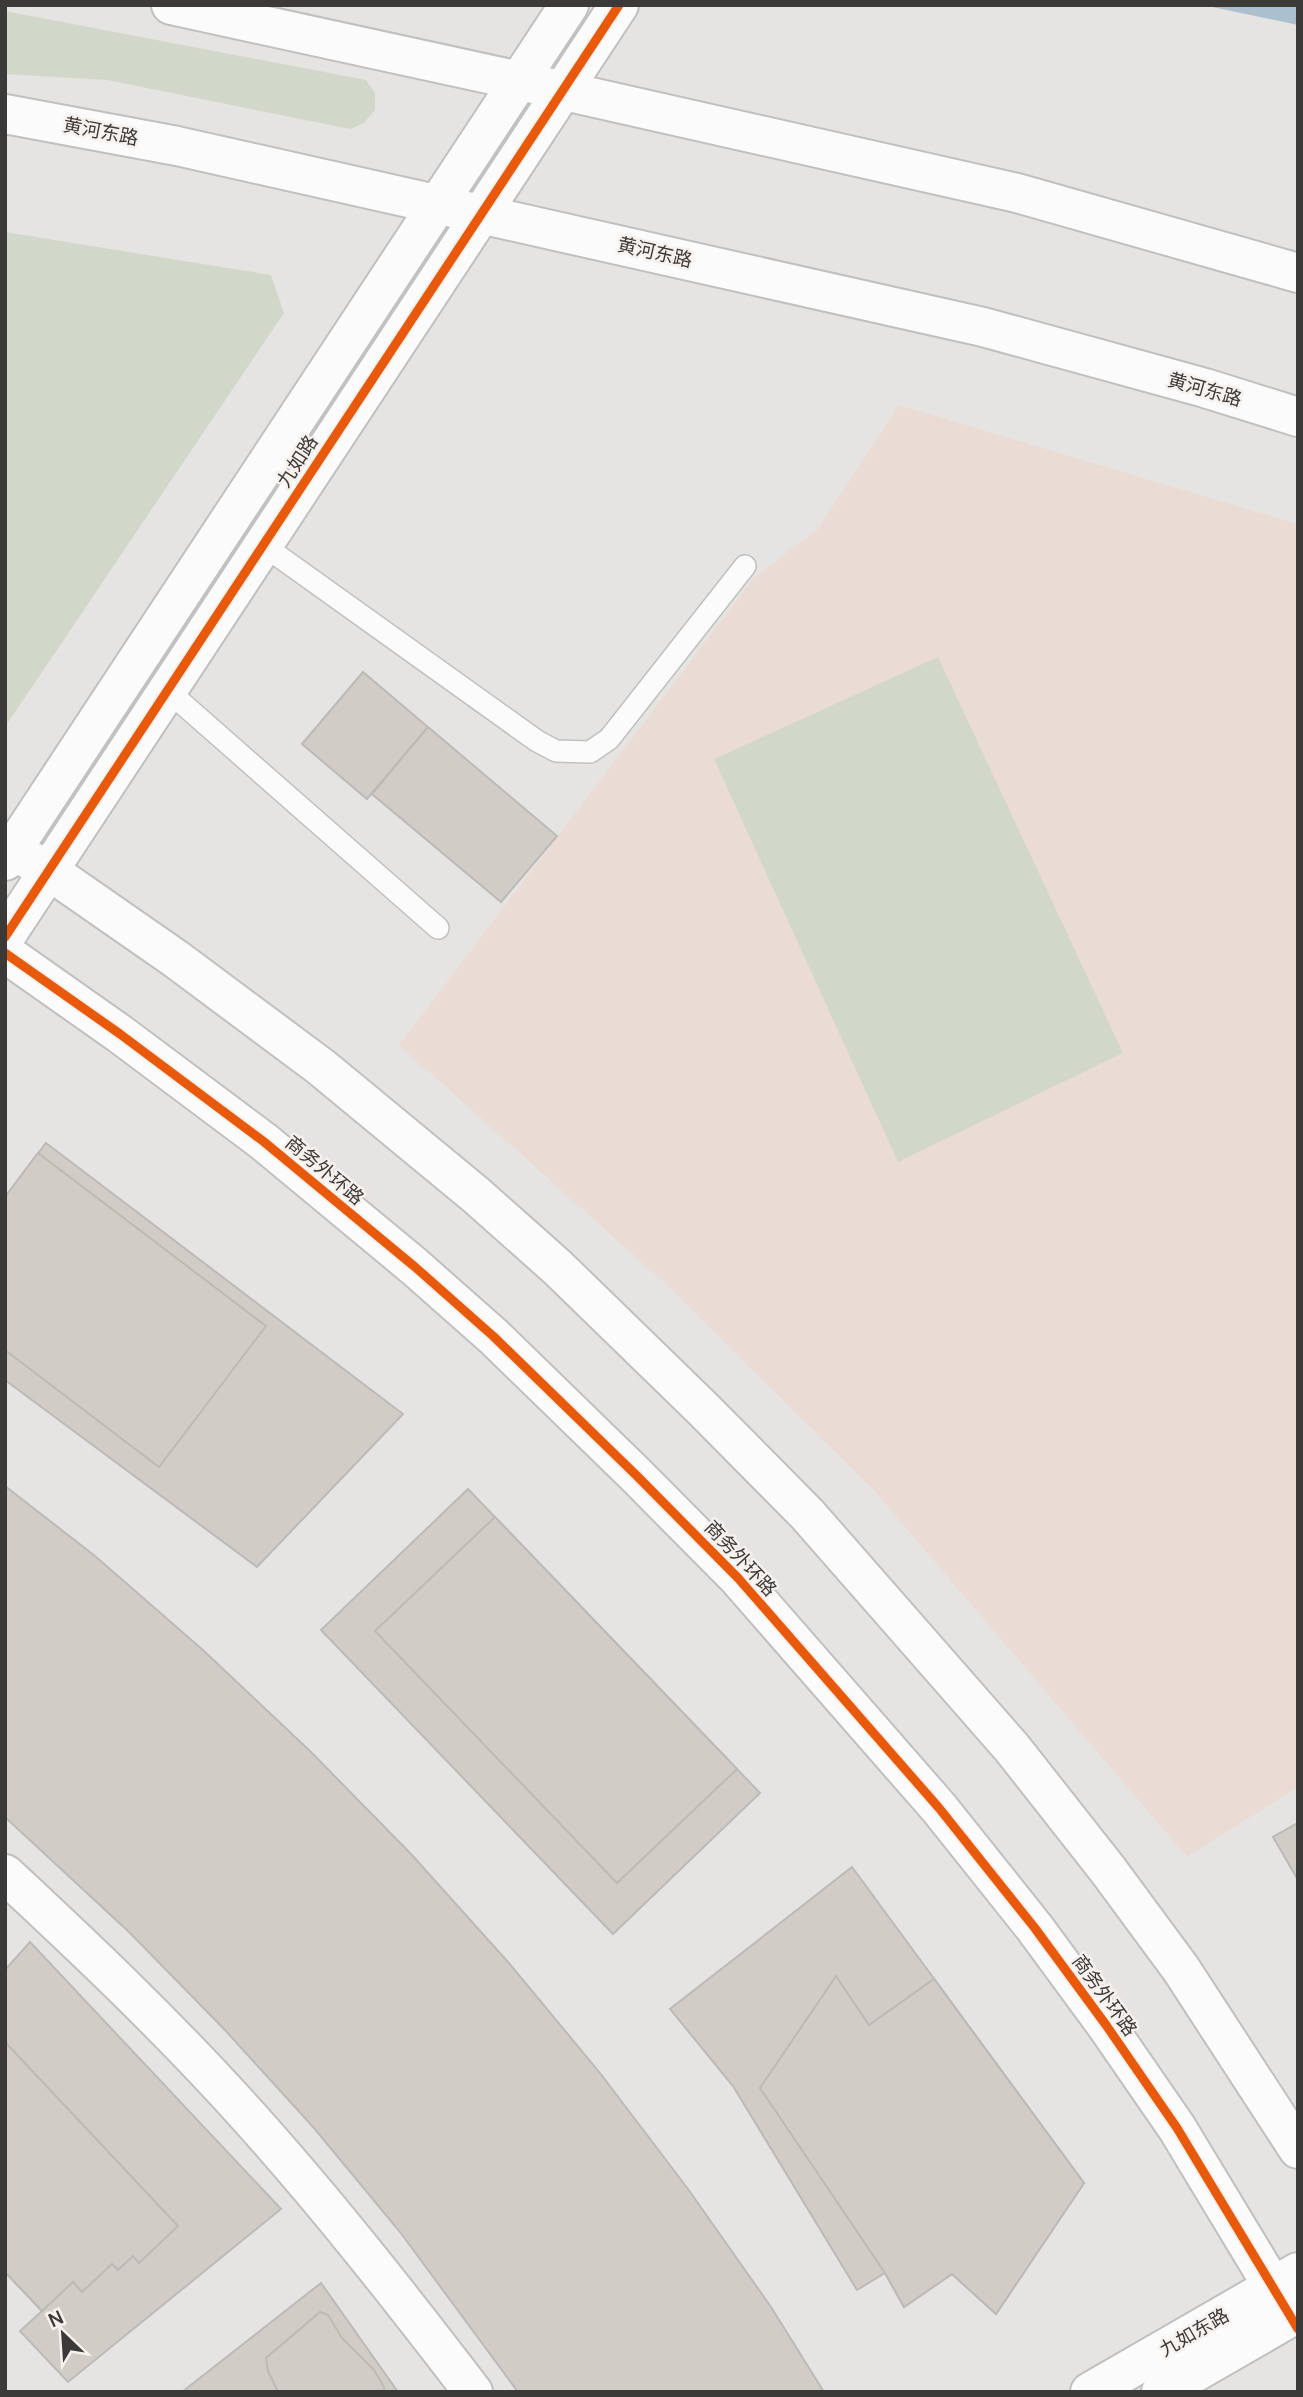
<svg xmlns="http://www.w3.org/2000/svg" width="1303" height="2397" font-family="Manrope,'Noto Sans SC',sans-serif">
  <style>
    .education { fill: #eadcd5 }
    .green { fill: #d1d8c9 }
    .water { fill: #aac0cf }
    .building { fill: #d2ccc7; stroke: #bcbab9; stroke-width: 2 }
    .lines { fill: none; stroke-linecap: round; stroke-linejoin: round }
    .service-casing { stroke: #c1c0bf; stroke-width: 24 }
    .minor-casing { stroke: #c1c0bf; stroke-width: 42 }
    .tertiary-casing { stroke: #c1c0bf; stroke-width: 42 }
    .secondary-casing { stroke: #c1c0bf; stroke-width: 42 }
    .service { stroke: #fbfbfb; stroke-width: 21 }
    .minor { stroke: #fbfbfb; stroke-width: 38 }
    .tertiary { stroke: #fbfbfb; stroke-width: 38 }
    .secondary { stroke: #fbfbfb; stroke-width: 38 }
    .cycleway-casing { stroke: #f6f1ed; stroke-width: 13 }
    .cycleway { stroke: #e8590c; stroke-width: 9 }
    .labels { text-anchor: middle; stroke-width: 5; stroke-linejoin: round; paint-order: stroke }
    .street-label { font-size: 19px; fill: #3c3a39; stroke: #f6f1ed }
  </style>
  <rect width="100%" height="100%" fill="#e6e4e2"/>
  <path class="education" d="M899 405 1298 524V1787L1187 1857 876 1493 666 1284 399 1045 753 579 818 529Z"/>
  <g class="green">
    <path d="M5 11 366 80 375 93V110L364 123 350 129 107 80 5 74Z"/>
    <path d="M5 232 271 275 284 313 5 727Z"/>
    <path d="M938 657 1123 1053 898 1162 714 759Z"/>
  </g>
  <path class="water" d="M1203 5H1298V25Z"/>
  <g class="building">
    <path d="M363 672 428 727 367 799 302 744Z"/>
    <path d="M428 727 557 836 501 902 372 794Z"/>
    <path d="M46 1143 403 1414 257 1567 5 1380V1197Z"/>
    <path d="M38 1153 266 1326 159 1467 5 1350V1197Z"/>
    <path d="M5 1486 95 1556 204 1651 310 1751 411 1854 508 1962 600 2073 688 2189 771 2307 824 2392H518L400 2232 314 2128 224 2029 130 1933 5 1817Z"/>
    <path d="M468 1489 760 1793 613 1934 321 1630Z"/>
    <path d="M495 1517 737 1769 617 1883 375 1631Z"/>
    <path d="M1298 1823V1880L1273 1837Z"/>
    <path d="M852 1867 1084 2183 996 2314 952 2274 904 2307 885 2273 857 2290 733 2086 670 2009Z"/>
    <path d="M30 1942 281 2209 68 2382 20 2331 42 2311 5 2272V1970Z"/>
    <path d="M836 1976 869 2025 934 1979 1084 2183 996 2314 952 2274 904 2307 885 2273 760 2088Z"/>
    <path d="M5 2042 178 2226 139 2263 133 2256 118 2270 112 2264 82 2292 73 2282 42 2311 5 2272Z"/>
    <path d="M321 2283 398 2392H182Z"/>
    <path d="M320 2312 328 2315 342 2338 374 2370 384 2387V2392H278L268 2371 266 2358Z"/>
  </g>
  <g class="lines">
    <defs>
      <g id="service">
        <path d="M263 545 537 741 556 751 590 752 609 739 745 566"/>
        <path d="M167 690 438 928"/>
      </g>
      <path id="minor" d="M5 1874C89 1952 172 2031 249 2117 328 2205 401 2298 473 2392"/>
      <g id="tertiary">
        <path d="M5 845 58 877 176 959 321 1067 476 1195 557 1267 702 1408 807 1514 1012 1748 1108 1870 1181 1969 1298 2149"/>
        <path d="M5 861 569 5"/>
        <path d="M5 937 619 5"/>
        <path d="M5 953 120 1034 263 1141 415 1267 493 1336 636 1475 738 1578 939 1808 1034 1927 1106 2025 1177 2128 1290 2315"/>
      </g>
      <g id="secondary">
        <path d="M171 5 520 81 1017 193 1298 273"/>
        <path d="M5 114 177 146 983 327 1205 388 1298 417"/>
        <path d="M1090 2392 1298 2272"/>
        <path d="M1161 2392 1298 2313"/>
      </g>
    </defs>
    <use href="#service" class="service-casing"/>
    <use href="#minor" class="minor-casing"/>
    <use href="#tertiary" class="tertiary-casing"/>
    <use href="#secondary" class="secondary-casing"/>
    <use href="#service" class="service"/>
    <use href="#minor" class="minor"/>
    <use href="#tertiary" class="tertiary"/>
    <use href="#secondary" class="secondary"/>
    <defs>
      <g id="cycleway">
        <path d="M5 937 619 5"/>
        <path d="M5 953 120 1034 263 1141 415 1267 493 1336 636 1475 738 1578 939 1808 1034 1927 1106 2025 1177 2128 1298 2329"/>
      </g>
    </defs>
    <use href="#cycleway" class="cycleway-casing"/>
    <use href="#cycleway" class="cycleway"/>
  </g>
  <g class="labels">
    <g class="street-label">
      <text transform="translate(101 131) rotate(11)" y="7">黄河东路</text>
      <text transform="translate(655 252) rotate(13)" y="7">黄河东路</text>
      <text transform="translate(1205 389) rotate(16)" y="7">黄河东路</text>
      <text transform="translate(297 461) rotate(-57)" y="7">九如路</text>
      <text transform="translate(325 1170) rotate(40)" y="7">商务外环路</text>
      <text transform="translate(741 1558) rotate(47)" y="7">商务外环路</text>
      <text transform="translate(1105 1995) rotate(54)" y="7">商务外环路</text>
      <text transform="translate(1194 2332) rotate(-30)" y="7">九如东路</text>
    </g>
  </g>
  <rect width="1303" height="2397" fill="none" stroke="#3c3a39" stroke-width="14"/>
  <g transform="translate(63 2334) rotate(335)" stroke="#f6f1ed" stroke-width="5" paint-order="stroke">
  <path d="M0-5L12 26L0 18L-12 26Z" fill="#3c3a39"/>
  <text y="-10" font-size="19" font-weight="bold" text-anchor="middle" fill="#3c3a39">N</text>
  </g>
</svg>
